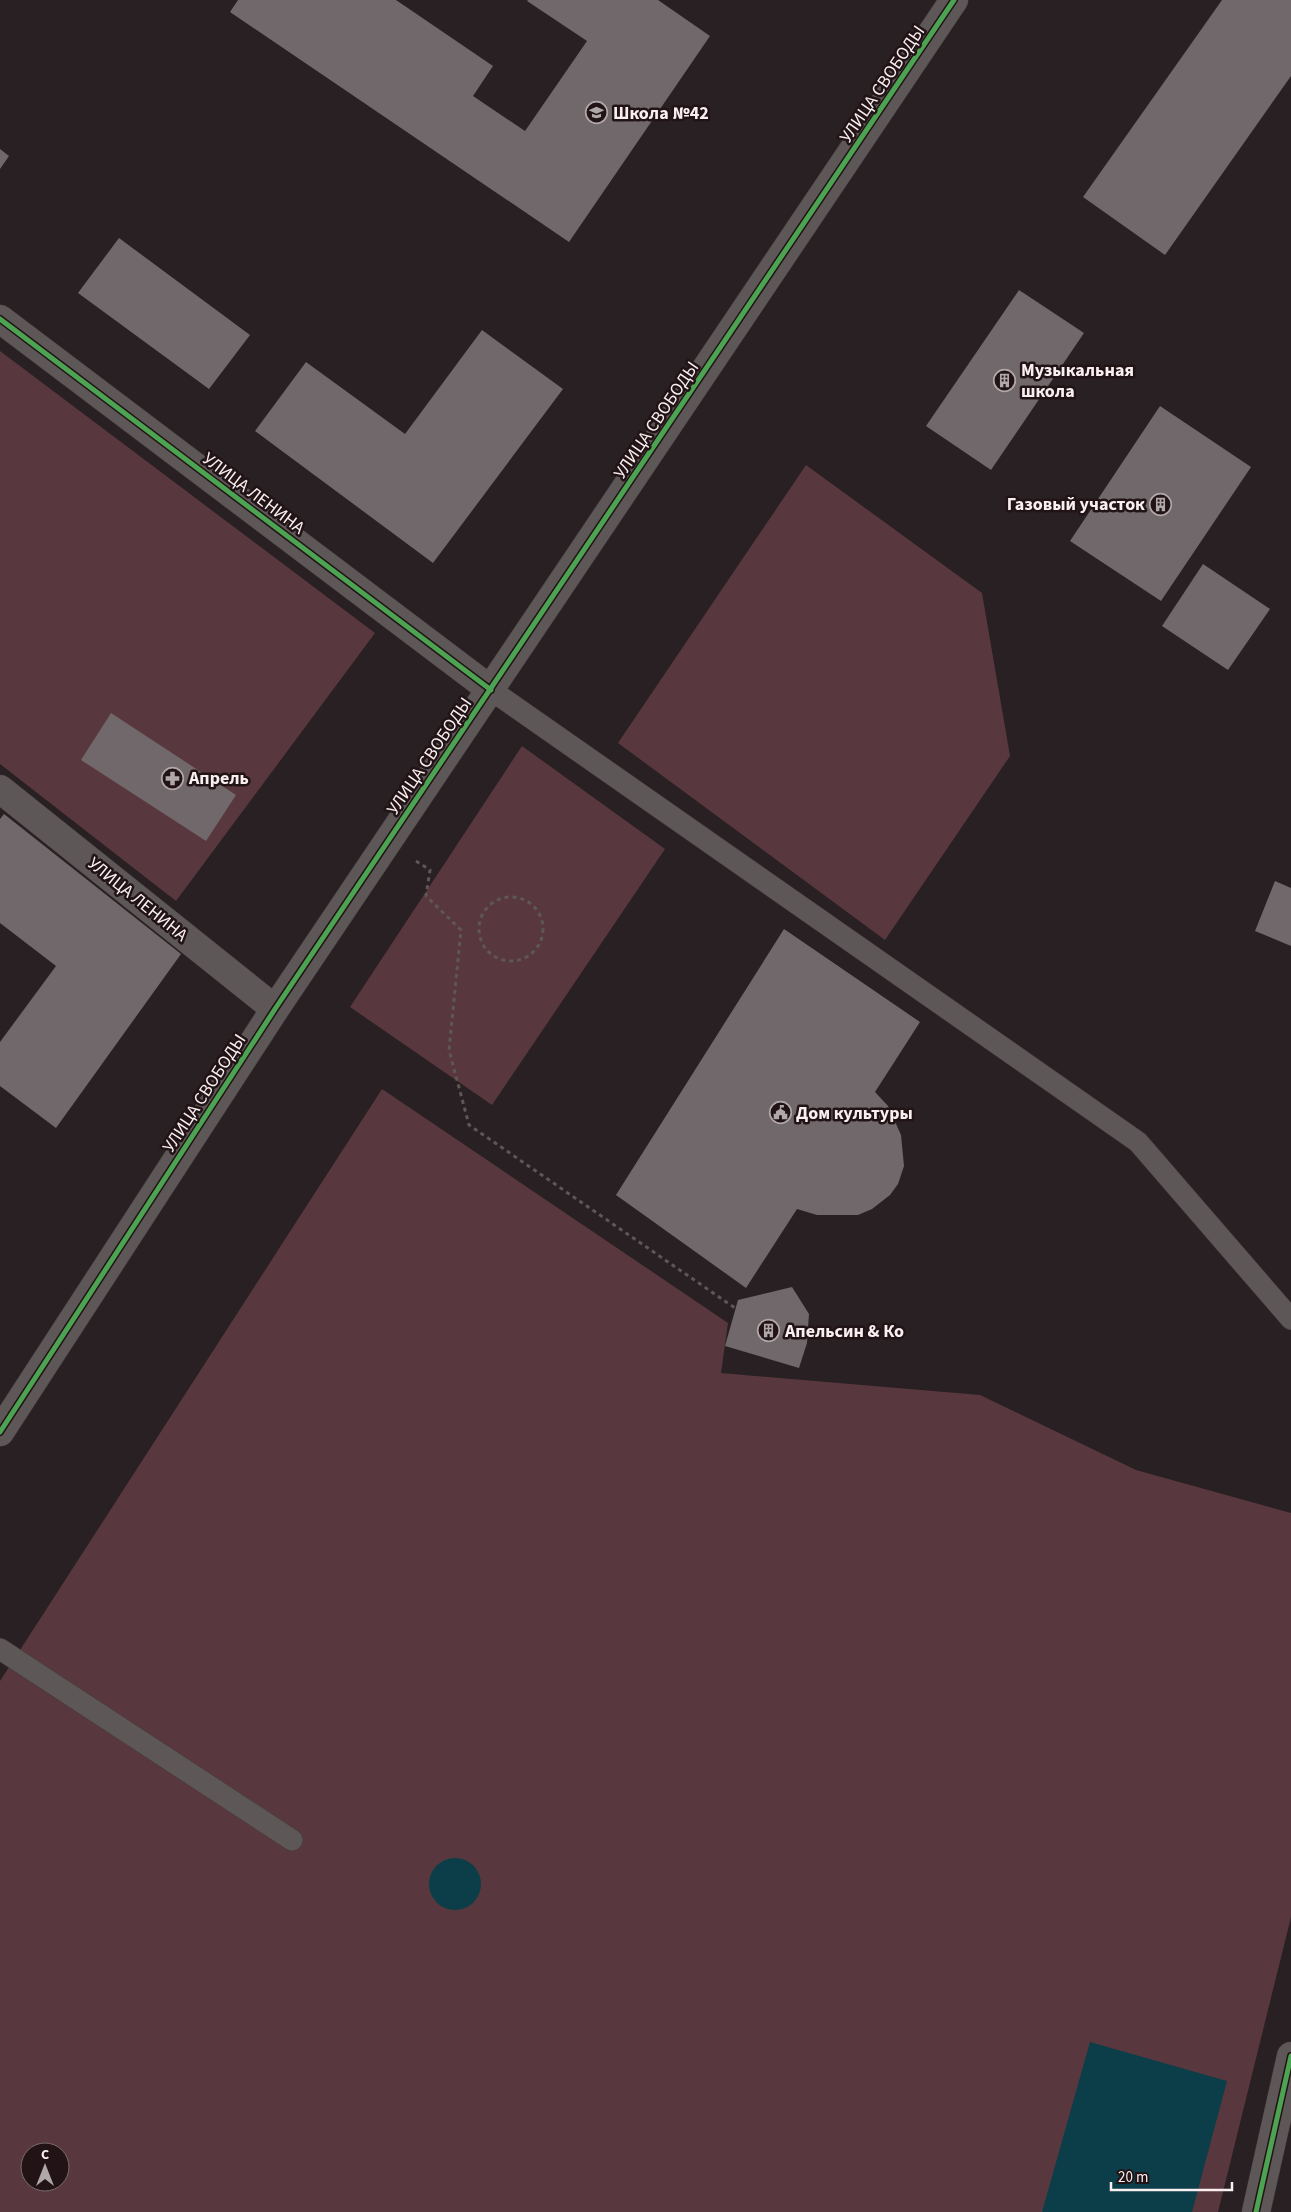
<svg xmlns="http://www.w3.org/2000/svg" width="1291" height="2212" font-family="'Source Sans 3',sans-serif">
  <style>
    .green { fill: #59373e; fill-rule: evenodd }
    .water { fill: #0b3e48 }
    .building { fill: #70686a }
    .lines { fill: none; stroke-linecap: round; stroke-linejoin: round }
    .service-casing { stroke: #443e40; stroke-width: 22 }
    .minor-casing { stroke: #443e40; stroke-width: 29 }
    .tertiary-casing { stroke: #443e40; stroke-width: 29 }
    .path { stroke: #5d5758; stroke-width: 3; stroke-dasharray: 4 4; stroke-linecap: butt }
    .service { stroke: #5e5758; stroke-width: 21 }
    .minor { stroke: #5e5758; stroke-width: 28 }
    .tertiary { stroke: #5e5758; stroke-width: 28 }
    .cycleway-casing { stroke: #221416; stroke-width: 8 }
    .cycleway { stroke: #4ca352; stroke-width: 5 }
    .labels { text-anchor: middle; stroke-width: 5; stroke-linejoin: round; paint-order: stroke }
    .street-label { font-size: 18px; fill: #f9eff0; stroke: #221416 }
    .poi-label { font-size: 18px; font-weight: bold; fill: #f9eff0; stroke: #221416; text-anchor: start }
  </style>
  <rect width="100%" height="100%" fill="#282022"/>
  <g class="green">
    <path d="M0 351 375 633 176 901 0 764Z"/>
    <path d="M806 465 982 593 1010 756 885 940 618 743Z"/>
    <path d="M522 746 665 849 492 1105 350 1007Z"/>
    <path d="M382 1089 728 1323 721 1373 980 1395 1136 1470 1291 1513V1917L1218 2212H0V1681ZM30 2152H60V2182H30Z"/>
  </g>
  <g class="water">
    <circle cx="455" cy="1884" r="26"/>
    <path d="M1090 2042 1227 2081 1192 2212H1042Z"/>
  </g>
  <g class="building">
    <path d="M238 0H396L493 66 473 96 525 131 587 41 527 1 528 0H658L710 36 569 242 230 12Z"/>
    <path d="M1222 0H1291V76L1165 255 1083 197Z"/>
    <path d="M0 149 9 156 0 169Z"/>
    <path d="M119 238 250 335 209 389 78 293Z"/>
    <path d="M1019 290 1084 333 991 470 926 426Z"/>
    <path d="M482 330 563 389 433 563 255 431 306 362 405 434Z"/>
    <path d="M1160 406 1251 467 1161 601 1070 541Z"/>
    <path d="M1203 564 1270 609 1228 670 1162 626Z"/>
    <path d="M111 713 236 795 206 841 81 760Z"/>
    <path d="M4 814 181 954 56 1128 0 1086V1042L56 966 0 923V819Z"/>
    <path d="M1275 881 1291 888V946L1255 931Z"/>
    <path d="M784 929 920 1022 875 1092 888 1106 901 1135 904 1166 898 1184 890 1195 872 1209 858 1215H817L797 1209 746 1288 616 1195Z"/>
    <path d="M792 1287 809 1314 807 1343 799 1368 725 1346 738 1300Z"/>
  </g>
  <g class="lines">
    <defs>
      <g id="service">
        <path d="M491 690 1138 1142 1291 1319"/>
        <path d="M0 1649 292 1840"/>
      </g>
      <g id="minor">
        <path d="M0 319 491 690"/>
        <path d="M0 789 275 1009"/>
        <path d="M1256 2212 1291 2056"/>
      </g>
      <path id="tertiary" d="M0 1432 275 1009 954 0"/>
    </defs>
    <use href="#service" class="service-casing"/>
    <use href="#minor" class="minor-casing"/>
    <use href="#tertiary" class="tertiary-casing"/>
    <g class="path">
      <path d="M416 861 430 870 426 896 461 930 449 1050 469 1125 735 1308"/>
      <circle cx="511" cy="929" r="32"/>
    </g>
    <use href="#service" class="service"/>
    <use href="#minor" class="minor"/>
    <use href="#tertiary" class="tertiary"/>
    <defs>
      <g id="cycleway">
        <path d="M0 319 491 690"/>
        <path d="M0 1432 275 1009 954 0"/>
        <path d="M1256 2212 1291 2056"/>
      </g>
    </defs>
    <use href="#cycleway" class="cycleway-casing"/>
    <use href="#cycleway" class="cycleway"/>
  </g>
  <defs>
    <symbol id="school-ring" viewBox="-11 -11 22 22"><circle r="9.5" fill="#221416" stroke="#b0a7a8" stroke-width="1.5"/><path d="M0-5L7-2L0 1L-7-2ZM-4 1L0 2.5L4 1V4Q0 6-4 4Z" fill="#b0a7a8"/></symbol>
    <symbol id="building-ring" viewBox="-11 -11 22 22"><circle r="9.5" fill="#221416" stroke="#b0a7a8" stroke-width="1.5"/><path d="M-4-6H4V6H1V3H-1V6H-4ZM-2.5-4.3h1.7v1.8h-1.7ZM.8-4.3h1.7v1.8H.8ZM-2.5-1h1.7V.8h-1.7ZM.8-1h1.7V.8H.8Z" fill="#b0a7a8"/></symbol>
    <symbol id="pharmacy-ring" viewBox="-11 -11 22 22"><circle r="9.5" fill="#221416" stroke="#b0a7a8" stroke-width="1.5"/><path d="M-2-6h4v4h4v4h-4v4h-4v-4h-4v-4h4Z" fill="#b0a7a8"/></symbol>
    <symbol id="civic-ring" viewBox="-11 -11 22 22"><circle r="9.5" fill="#221416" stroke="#b0a7a8" stroke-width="1.5"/><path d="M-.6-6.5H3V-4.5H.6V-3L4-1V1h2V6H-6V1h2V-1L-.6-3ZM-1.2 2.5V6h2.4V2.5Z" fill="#b0a7a8"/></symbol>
  </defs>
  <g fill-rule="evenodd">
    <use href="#school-ring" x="584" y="100" width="25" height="25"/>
    <use href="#building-ring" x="992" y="368" width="25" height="25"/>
    <use href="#building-ring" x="1148" y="492" width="25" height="25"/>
    <use href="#pharmacy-ring" x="160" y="766" width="25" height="25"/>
    <use href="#civic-ring" x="768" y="1100" width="25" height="25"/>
    <use href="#building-ring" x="756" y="1318" width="25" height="25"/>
  </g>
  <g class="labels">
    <g class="street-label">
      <text transform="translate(882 84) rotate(-56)" y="6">УЛИЦА СВОБОДЫ</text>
      <text transform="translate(656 420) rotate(-56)" y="6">УЛИЦА СВОБОДЫ</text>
      <text transform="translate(254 493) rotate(37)" y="6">УЛИЦА ЛЕНИНА</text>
      <text transform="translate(429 756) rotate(-56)" y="6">УЛИЦА СВОБОДЫ</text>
      <text transform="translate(138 899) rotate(39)" y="6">УЛИЦА ЛЕНИНА</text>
      <text transform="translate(204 1093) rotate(-57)" y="6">УЛИЦА СВОБОДЫ</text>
    </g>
    <g class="poi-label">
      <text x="613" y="119">Школа №42</text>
      <text x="1021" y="376">Музыкальная<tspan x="1021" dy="21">школа</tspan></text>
      <text x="1145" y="510" text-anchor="end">Газовый участок</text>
      <text x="189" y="784">Апрель</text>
      <text x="796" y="1119">Дом культуры</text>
      <text x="785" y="1337">Апельсин &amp; Ко</text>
    </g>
  </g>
  <g transform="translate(45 2167)"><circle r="24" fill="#221416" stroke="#786c6d"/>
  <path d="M0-4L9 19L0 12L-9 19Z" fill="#b0a7a8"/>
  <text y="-8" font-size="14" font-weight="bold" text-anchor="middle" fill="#f9eff0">С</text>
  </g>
  <path d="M1111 2182v8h121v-8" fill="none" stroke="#f9eff0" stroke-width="2.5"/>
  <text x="1118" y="2182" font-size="15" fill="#f9eff0" stroke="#221416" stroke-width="4" paint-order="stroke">20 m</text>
</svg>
